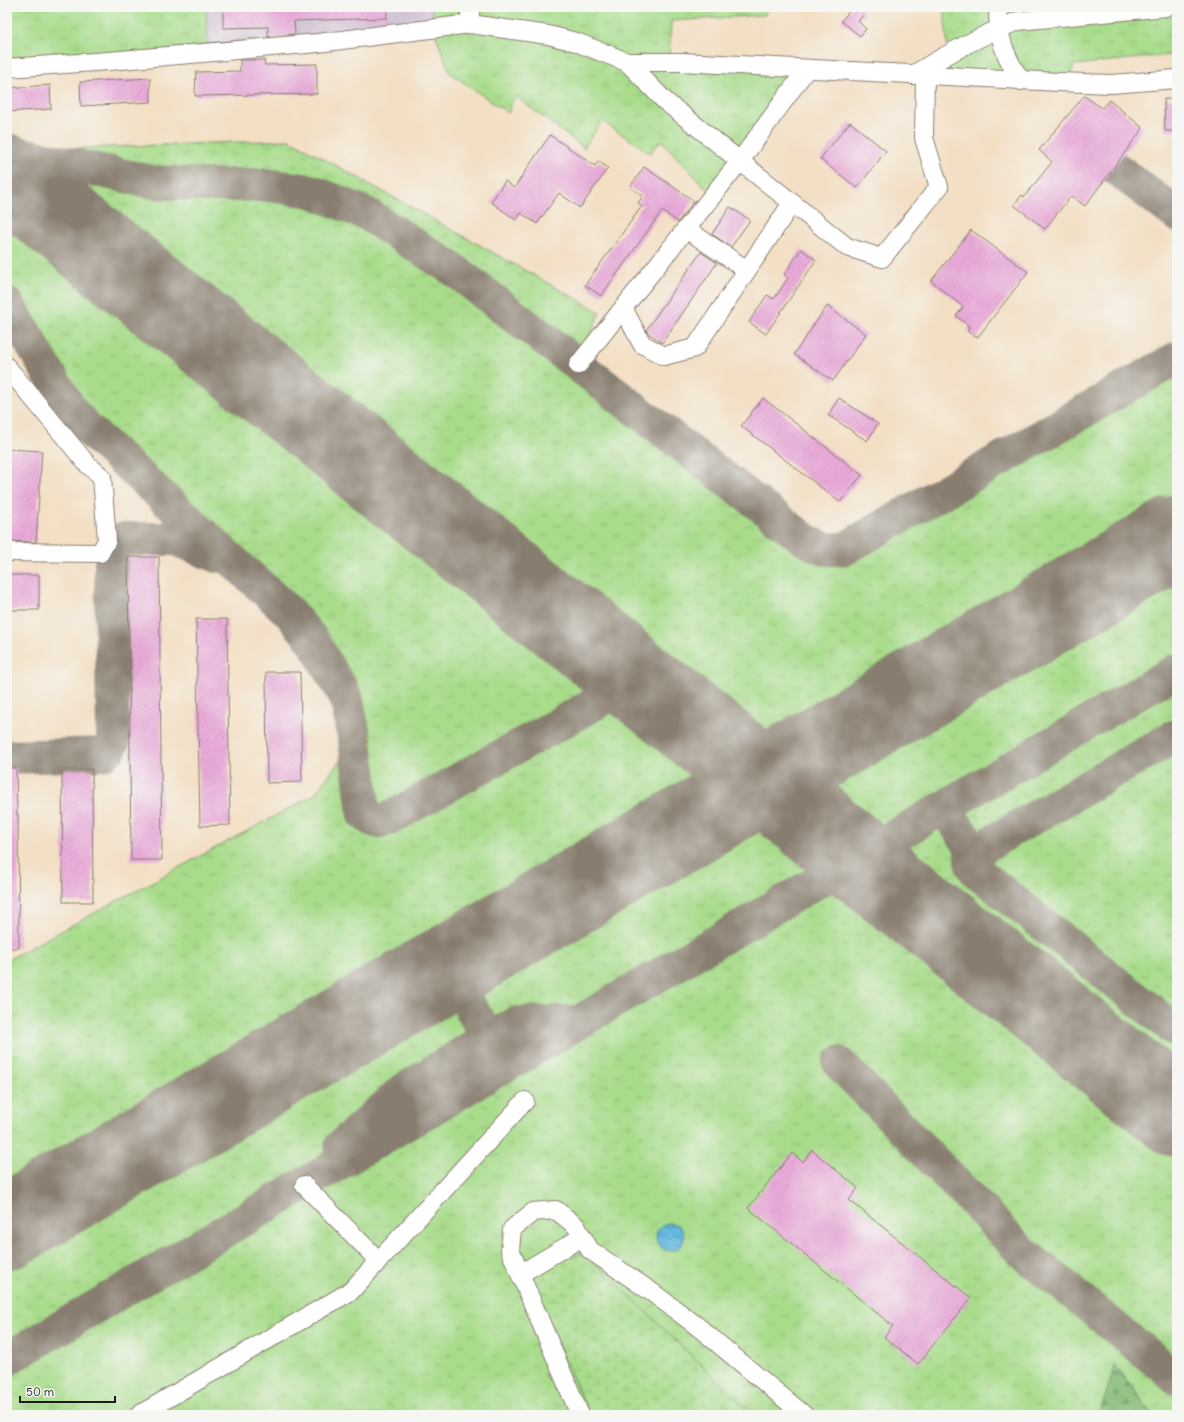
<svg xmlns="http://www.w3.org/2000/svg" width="1184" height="1422" font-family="Delius,sans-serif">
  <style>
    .industrial { fill: #cebed1 }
    .grass { fill: url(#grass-tufts); stroke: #627c54 }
    .forest { fill: url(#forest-firs); stroke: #516c4a }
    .wetland { fill: url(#wetland-marsh); stroke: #627c54 }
    .water { fill: url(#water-waves); stroke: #3f6a7e }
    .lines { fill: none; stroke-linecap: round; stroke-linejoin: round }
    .taxiway { stroke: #887e70; stroke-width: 34 }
    .runway { stroke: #887e70; stroke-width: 85 }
    .building { fill: url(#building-hatch) }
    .minor-casing { stroke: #887e70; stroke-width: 20 }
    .minor { stroke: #fff; stroke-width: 18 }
  </style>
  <defs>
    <pattern id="grass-tufts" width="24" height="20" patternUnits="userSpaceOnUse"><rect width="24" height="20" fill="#a8dc8b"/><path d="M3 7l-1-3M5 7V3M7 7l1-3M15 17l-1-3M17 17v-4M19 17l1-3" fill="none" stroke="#90bc77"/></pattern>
    <pattern id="forest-firs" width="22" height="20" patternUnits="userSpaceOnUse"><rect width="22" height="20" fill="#86bc77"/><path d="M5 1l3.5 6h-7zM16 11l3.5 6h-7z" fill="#6d9861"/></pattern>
    <pattern id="wetland-marsh" width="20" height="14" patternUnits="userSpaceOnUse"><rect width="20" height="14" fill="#a8dc8b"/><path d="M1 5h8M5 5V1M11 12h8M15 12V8" fill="none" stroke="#90bc77"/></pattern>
    <pattern id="water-waves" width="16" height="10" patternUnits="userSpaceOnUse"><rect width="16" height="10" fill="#62b8df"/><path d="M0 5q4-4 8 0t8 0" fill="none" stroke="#5095b4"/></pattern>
    <pattern id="building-hatch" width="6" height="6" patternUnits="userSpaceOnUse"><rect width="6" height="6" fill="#eaabda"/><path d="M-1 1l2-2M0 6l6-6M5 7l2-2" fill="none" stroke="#c893ba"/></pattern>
  </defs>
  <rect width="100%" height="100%" fill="#f6f6f2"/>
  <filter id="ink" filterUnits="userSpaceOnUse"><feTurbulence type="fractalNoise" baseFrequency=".025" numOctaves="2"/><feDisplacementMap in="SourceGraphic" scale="8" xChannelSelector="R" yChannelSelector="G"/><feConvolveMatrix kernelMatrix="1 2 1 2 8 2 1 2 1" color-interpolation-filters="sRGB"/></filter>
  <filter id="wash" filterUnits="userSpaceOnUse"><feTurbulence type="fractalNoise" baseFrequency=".012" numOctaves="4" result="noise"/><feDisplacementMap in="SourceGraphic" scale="16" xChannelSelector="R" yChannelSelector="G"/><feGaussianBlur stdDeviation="0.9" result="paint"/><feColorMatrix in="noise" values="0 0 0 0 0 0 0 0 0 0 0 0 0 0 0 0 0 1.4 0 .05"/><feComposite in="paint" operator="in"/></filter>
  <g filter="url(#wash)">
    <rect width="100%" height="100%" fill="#f3dfc4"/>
    <path class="industrial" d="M206 7H432L434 31 208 51Z"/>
    <g class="grass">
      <path d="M7 7H206L208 51 7 71Z"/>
      <path d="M432 7H767L765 15 671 21 669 60 803 70 714 197 661 140 650 153 602 121 584 148 515 96 508 113 450 73 434 31Z"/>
      <path d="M944 7H1177V54L1074 65 1068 81 950 77Z"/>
      <path d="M290 140 600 312 578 365 703 474 809 555C823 563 829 566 845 562L1177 370V1415H1153L1116 1366 1099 1415H753L585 1253 524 1266 589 1415H7V960L314 795 345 753 346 697 311 638 288 611 89 430 72 412 7 303V151Z"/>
    </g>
    <path class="forest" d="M1115 1366 1153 1415H1099Z"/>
    <path class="wetland" d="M585 1253 753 1415H589L524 1266Z"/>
    <circle class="water" cx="670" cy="1237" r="14"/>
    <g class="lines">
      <g class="taxiway">
        <path d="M7 151 153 182 204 185H267L311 191 367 214 457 272 804 539C822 549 826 551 846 548L1177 358"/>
        <path d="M1114 167 1177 215"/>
        <path d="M7 303 72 412 89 430 288 611 311 638 346 697 355 740 364 814C375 824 379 823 392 817L637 680"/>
        <path d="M7 757 102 754C109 751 111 749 113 741L111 563 112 551 116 544 124 539H175L217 556"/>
        <path d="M951 803C949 808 947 810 949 815L970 845 973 849 978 850 1173 737H1177"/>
        <path d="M970 845C974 855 967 860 975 870L1177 1031"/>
        <path d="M447 967 499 1057"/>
        <path d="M839 1063 1020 1250 1177 1378"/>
        <path d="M341 1146 402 1091 487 1038 517 1023 578 1022"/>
        <path d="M7 1359 1177 670"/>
      </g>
      <g class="runway">
        <path d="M7 176 764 781 857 858 1177 1114"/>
        <path d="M7 1227 1177 537"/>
      </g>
    </g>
    <g id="blocks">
      <g class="building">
        <path d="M223 7H387V18L294 21 295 34 268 37V27L223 28Z"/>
        <path d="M853 7H858L865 13 858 21 866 29 860 36 841 21Z"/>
        <path d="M240 60H264L265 65 317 64V94L195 96 196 72 240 71Z"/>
        <path d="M150 78 151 102 81 106 80 82Z"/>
        <path d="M50 85 51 109 7 112V88Z"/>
        <path d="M1084 96 1102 108 1109 100 1143 128 1085 206 1071 196 1045 229 1014 205 1022 195 1024 197 1052 162 1039 150Z"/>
        <path d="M1164 99H1177V131H1165Z"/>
        <path d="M850 122 886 151 857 188 820 159Z"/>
        <path d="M550 135 595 166 598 161 608 168 580 208 559 193 537 224 521 213 516 220 491 202 505 181 514 188Z"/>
        <path d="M644 167 694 201 678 222 662 211 601 296 585 285 642 206 638 203 643 196 630 187Z"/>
        <path d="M730 207 750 220 731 247 712 234Z"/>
        <path d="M971 230 1028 272 977 338 968 332 969 326 956 316 963 307 931 281Z"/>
        <path d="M801 249 816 260 766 334 749 322 767 295 774 299 788 278 784 275Z"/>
        <path d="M701 252 717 263 662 343 648 333 646 330Z"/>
        <path d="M827 306 866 334 833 381 794 354Z"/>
        <path d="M763 398 862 475 840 502 741 426Z"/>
        <path d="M839 398 878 424 867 441 828 415Z"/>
        <path d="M7 449 42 451 36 542 7 541Z"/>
        <path d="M128 557H159L162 860H131Z"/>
        <rect x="7" y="575" width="32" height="35"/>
        <path d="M196 619H227L230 825 200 826Z"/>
        <path d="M266 672H300L302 782 267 783Z"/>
        <path d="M7 768H16L17 815H18L19 948H7Z"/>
        <path d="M92 769 93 902H63L62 770Z"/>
        <path d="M812 1150 858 1188 849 1200 971 1298 918 1364 884 1337 893 1326 748 1208 792 1153 803 1162Z"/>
      </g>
    </g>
  </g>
  <g filter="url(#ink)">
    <use href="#blocks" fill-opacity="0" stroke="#887e70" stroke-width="1"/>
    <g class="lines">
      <defs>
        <g id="minor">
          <path d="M470 7V24L548 35 576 42 627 62H682L1059 82 1111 84 1177 79"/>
          <path d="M998 7C998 39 1004 54 1021 81"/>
          <path d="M627 62 665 101 847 247 882 258 939 187 924 138 925 75"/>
          <path d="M7 68 109 61 318 43 470 24"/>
          <path d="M913 75C947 54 981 35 1018 21L1166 7"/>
          <path d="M686 229 747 270"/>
          <path d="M623 308 642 344 664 356 695 348 792 203"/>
          <path d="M578 365 740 161 806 70"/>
          <path d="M7 367 87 464 102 477 107 540 100 553 7 552"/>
          <path d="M304 1185 378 1260"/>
          <path d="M520 1274 582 1237"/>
          <path d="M139 1415 351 1291 525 1101"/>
          <path d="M580 1415 510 1250 512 1229 533 1212 556 1210 576 1226 590 1250 653 1293 697 1326 804 1415"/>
        </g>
      </defs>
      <use href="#minor" class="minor-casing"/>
      <use href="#minor" class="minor"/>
    </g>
  </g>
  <rect width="1184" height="1422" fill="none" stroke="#f6f6f2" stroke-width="24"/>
  <path d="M20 1396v6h95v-6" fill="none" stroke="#1c1c1c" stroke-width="2"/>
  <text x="26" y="1396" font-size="12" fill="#1c1c1c" stroke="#f6f6f2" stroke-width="3" paint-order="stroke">50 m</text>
</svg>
